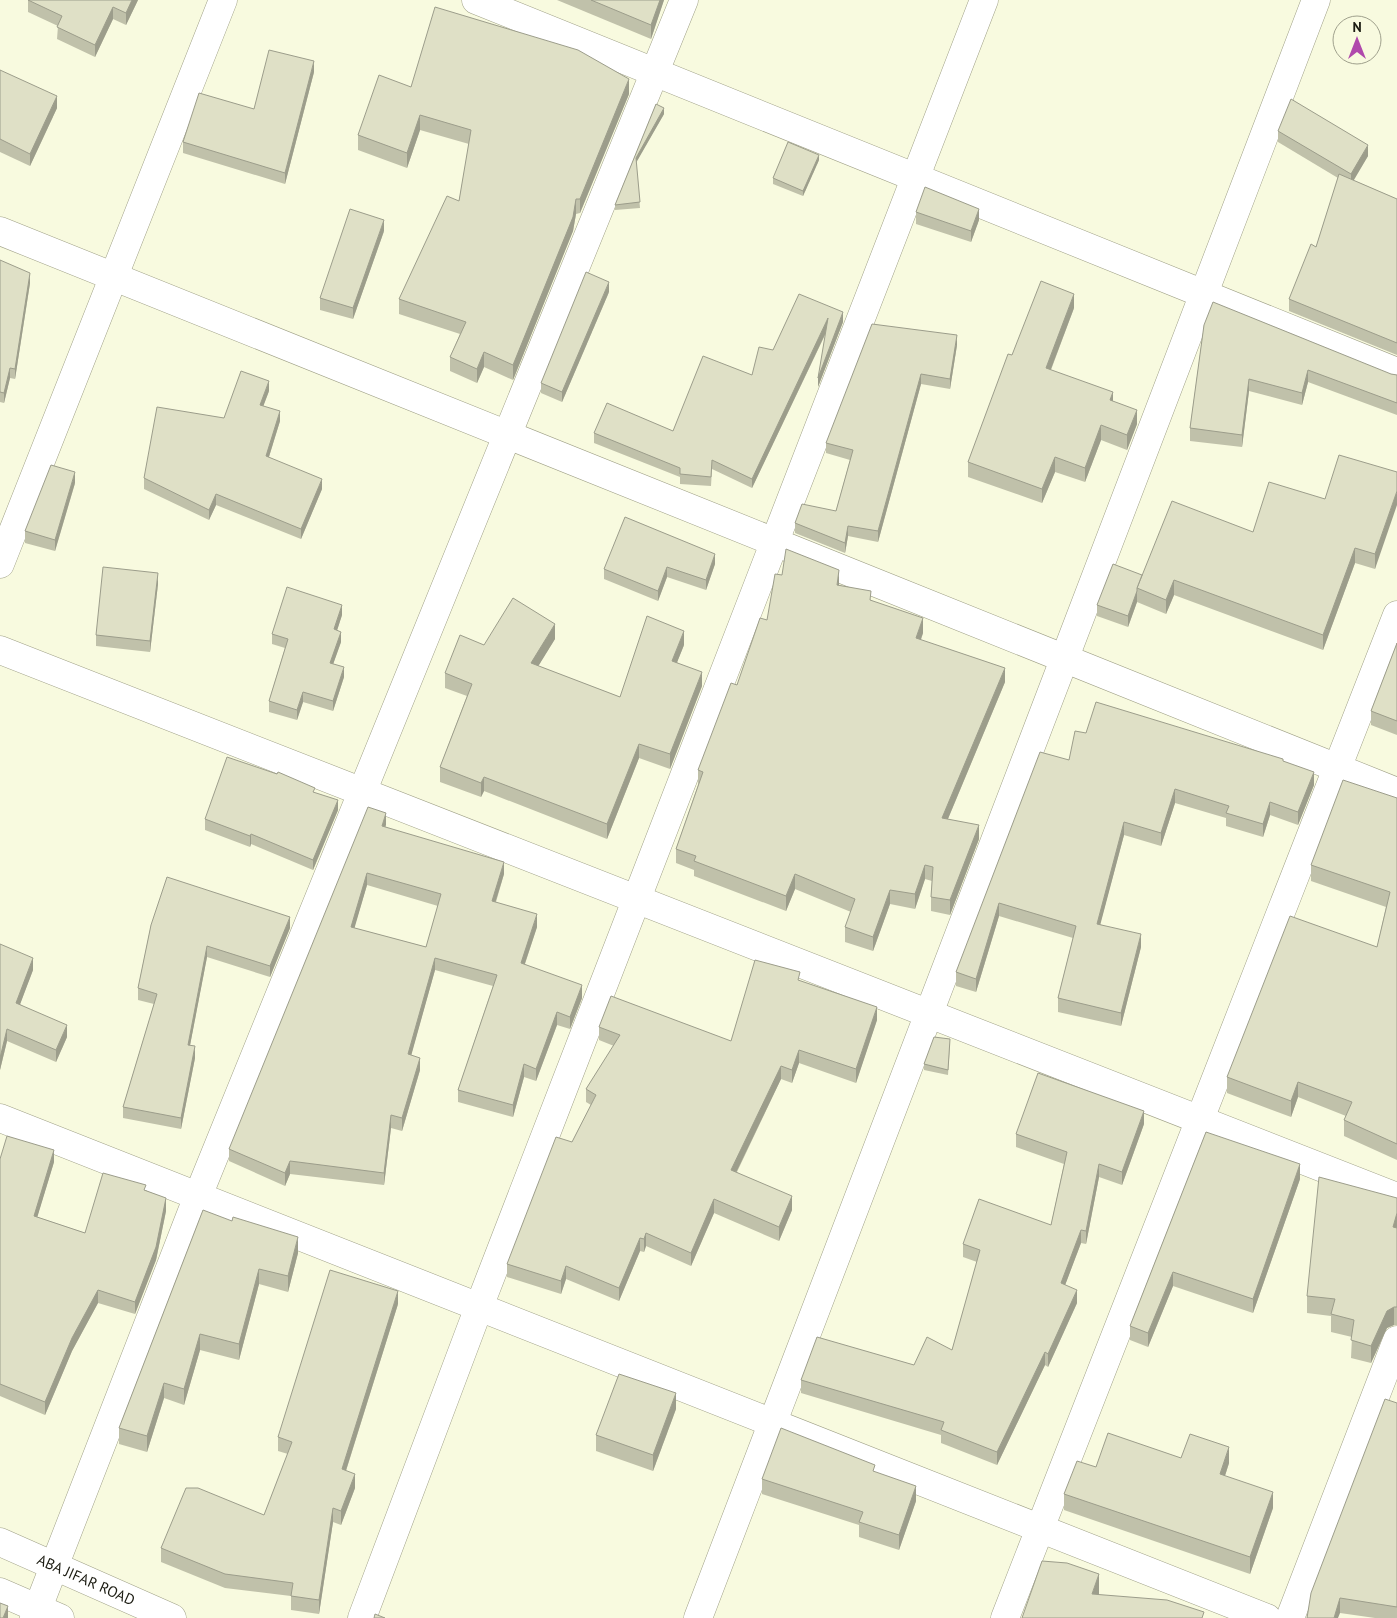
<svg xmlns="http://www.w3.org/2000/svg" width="1397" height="1618" font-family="'PT Sans',sans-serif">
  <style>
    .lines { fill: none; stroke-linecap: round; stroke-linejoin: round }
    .minor-casing { stroke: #a0a188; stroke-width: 29 }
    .minor { stroke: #fff; stroke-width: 28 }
    .wall { fill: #c0c1aa; fill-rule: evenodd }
    .shaded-wall { fill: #9c9d8b }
    .building { fill: #dfe0c6; stroke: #9c9d8b; fill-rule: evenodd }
    .labels { text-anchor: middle; stroke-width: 4; stroke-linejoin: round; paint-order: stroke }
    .street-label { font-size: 15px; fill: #1b1b11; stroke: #f8fadf }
  </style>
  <rect width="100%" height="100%" fill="#f8fadf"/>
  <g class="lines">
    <defs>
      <g id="minor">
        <path d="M476 0 1397 372"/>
        <path d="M0 231 1397 792"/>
        <path d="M0 564 223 0"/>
        <path d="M0 650 1397 1197"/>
        <path d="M0 1118 1267 1618"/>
        <path id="s1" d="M0 1542 172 1618"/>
        <path d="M0 1592 60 1618"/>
        <path d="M34 1618 198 1196 684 0"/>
        <path d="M362 1618 479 1307 984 0"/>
        <path d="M698 1618 1316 0"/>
        <path d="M1005 1618 1397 615"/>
        <path d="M1290 1618 1397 1340"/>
      </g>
    </defs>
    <use href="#minor" class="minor-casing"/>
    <use href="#minor" class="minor"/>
  </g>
  <g class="wall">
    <path d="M28 0H138L126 25 113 19 95 57 57 39 58 26 28 12Z"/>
    <path d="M557 0H664L651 39Z"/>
    <path d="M0 70 57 108 30 166 0 152Z"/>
    <path d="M314 72 285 184 183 153V142L254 109Z"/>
    <path d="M411 87 629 94 580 213 576 214 573 231 513 380 484 367 477 383 450 371V357L460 334 399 314V299L459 201 469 144 420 130 407 168 358 150V135Z"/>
    <path d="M656 104 664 114 636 162 640 208 615 210V205Z"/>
    <path d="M1278 131 1368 156 1353 180 1397 199V355L1289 311V299L1316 247 1338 178 1278 142Z"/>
    <path d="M819 160 803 196 773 184V178Z"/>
    <path d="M916 212 979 220 971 242 916 224Z"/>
    <path d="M384 231 353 319 320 310V298Z"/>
    <path d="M0 260 30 283 15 379 10 378 4 403 0 402Z"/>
    <path d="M609 292 562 402 541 393V383Z"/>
    <path d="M1074 308 1051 370 1113 401 1137 424 1127 450 1101 440 1085 482 1055 472 1042 503 968 477V462L1012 355Z"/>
    <path d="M843 322 818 387 826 333 752 488 712 469 711 486 680 484V477L594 443V433L673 431 752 375 773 350Z"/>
    <path d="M1204 325 1391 374 1397 375V415L1308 382 1302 405 1249 391 1242 447 1190 441V428Z"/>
    <path d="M957 345 950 389 921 384 878 542 848 536 845 553 795 533V523L836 511 850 460 826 453V443Z"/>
    <path d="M269 391 263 406 280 421 269 457 322 489 301 539 216 505 209 520 144 489V478L224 418Z"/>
    <path d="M1397 472 1375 569 1355 563 1323 650 1174 595 1166 614 1137 602 1128 627 1097 616V605L1142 575 1253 532 1325 499Z"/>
    <path d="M75 483 55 551 25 543V531Z"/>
    <path d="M715 564 706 590 667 577 658 601 604 579V569Z"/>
    <path d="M158 584 150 652 96 646V635Z"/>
    <path d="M839 585 871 600 923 633 921 640 1005 682 948 819 979 839 950 915 931 911V897L932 881 925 879 915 909 890 904 873 951 845 942V927L851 912 795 889 786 911 694 876V870L676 863V849L698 785V770L737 685Z"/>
    <path d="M342 615 337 630 341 642 333 664 344 677 333 711 303 702 297 720 269 712V701L285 648 272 644V634Z"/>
    <path d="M555 639 538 666 620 697 684 645 677 662 702 686 670 769 639 758 607 839 484 791 481 797 440 782V767L467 696 445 688V673L484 645Z"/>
    <path d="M1397 643V735L1371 725V711Z"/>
    <path d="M1086 733 1283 762 1314 785 1298 825 1270 815 1263 837 1226 826V818L1175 803 1161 846 1124 835 1100 924 1141 947 1121 1026 1058 1012V998L1073 938 999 916 976 992 956 986V972L1069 760Z"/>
    <path d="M315 793 338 810 313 870 251 844 250 847 205 830V819Z"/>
    <path d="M1397 798V1160L1344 1136V1120L1346 1116 1298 1097 1291 1117 1227 1093V1077L1377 947 1386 907 1311 881V865Z"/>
    <path d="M386 825 385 827 504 874 496 902 537 927 525 964 582 998 570 1029 557 1025 536 1081 524 1077 513 1117 458 1102V1090L493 986 435 970 411 1055 420 1070 402 1131 391 1128 384 1185 290 1174 285 1186 229 1161V1149ZM367 885 438 906 426 947 354 928Z"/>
    <path d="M151 925 290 928 270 977 207 957 190 1045 195 1058 181 1129 123 1118V1107L154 1004 138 1000V988Z"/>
    <path d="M0 944 33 970 20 1004 67 1037 56 1062 7 1041 0 1070Z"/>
    <path d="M800 981 877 1020 856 1083 799 1063 792 1083 781 1079 737 1172 792 1210 779 1241 714 1213 691 1266 646 1246 644 1252 640 1251 619 1301 566 1279 561 1294 507 1277V1264L572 1142 591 1105 586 1102V1089L614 1046 599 1040V1027L731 1041Z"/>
    <path d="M950 1044 948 1075 924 1070V1064Z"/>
    <path d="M1144 1124 1122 1185 1099 1177 1086 1244 1081 1243 1065 1285 1077 1303 1048 1367 1045 1365 997 1465 941 1443V1435L801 1393V1380L914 1365 952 1350 977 1262 963 1257V1244L1051 1225 1064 1164 1016 1147V1134Z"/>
    <path d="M1206 1132 1300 1179 1253 1313 1173 1286 1148 1347 1130 1340V1326Z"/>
    <path d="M0 1159 54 1162 37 1217 85 1233 146 1190 166 1211 156 1260 135 1314 98 1303 72 1351 45 1415 0 1396Z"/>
    <path d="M1397 1198V1325H1394L1387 1328 1371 1363 1351 1358 1352 1337 1331 1332V1316L1307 1313V1296Z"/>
    <path d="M203 1210 298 1253 288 1292 259 1284 239 1360 200 1350 184 1405 164 1398 147 1452 119 1444V1428Z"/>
    <path d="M398 1304 346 1471 355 1488 341 1525 333 1522 319 1614 291 1610V1596L225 1588 161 1562V1548L264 1515 288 1454 278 1451V1437Z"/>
    <path d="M1397 1403V1618H1375L1340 1613 1307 1618Z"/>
    <path d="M676 1409 653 1471 596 1451V1435Z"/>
    <path d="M1181 1458 1229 1463 1225 1476 1273 1508 1250 1574 1064 1510V1494L1096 1467Z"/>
    <path d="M875 1472 916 1501 899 1550 859 1537V1525L762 1494V1479Z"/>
  </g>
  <g class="shaded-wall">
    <path d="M132 0H138L126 25V13Z"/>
    <path d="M660 0H664L651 39V25Z"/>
    <path d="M113 7V19L95 57V45Z"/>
    <path d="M314 61V72L285 184V173Z"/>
    <path d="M629 79V94L580 213V199Z"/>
    <path d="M57 96V108L30 166V154Z"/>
    <path d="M664 108V114L636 163V158Z"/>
    <path d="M420 115V130L407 168V153Z"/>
    <path d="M1368 145V156L1351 185V174Z"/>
    <path d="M819 155V160L803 196V191Z"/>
    <path d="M576 199V214L573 231 513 380V365Z"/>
    <path d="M979 209V220L971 242V231Z"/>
    <path d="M384 220V231L353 319V308Z"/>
    <path d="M30 273V283L15 379V369Z"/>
    <path d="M609 282V292L562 402V392Z"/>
    <path d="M1074 294V308L1046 382V368Z"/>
    <path d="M843 312V322L818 387V378Z"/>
    <path d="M828 318V328L752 488V479Z"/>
    <path d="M957 335V345L950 389V379Z"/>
    <path d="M484 352V367L477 383V369Z"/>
    <path d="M10 368V378L4 403V393Z"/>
    <path d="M1308 370V382L1302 405V393Z"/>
    <path d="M921 374V384L878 542V531Z"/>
    <path d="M1249 379V391L1242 447V435Z"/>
    <path d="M269 381V391L260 415V405Z"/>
    <path d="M1113 392V407L1110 400Z"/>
    <path d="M1137 410V424L1127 450V435Z"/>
    <path d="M280 411V421L266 466V456Z"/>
    <path d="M1101 425V440L1085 482V468Z"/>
    <path d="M1055 457V472L1042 503V489Z"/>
    <path d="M75 472V483L55 551V540Z"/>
    <path d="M322 479V489L301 539V529Z"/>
    <path d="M1397 491V505L1375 569V554Z"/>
    <path d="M216 494V505L209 520V510Z"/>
    <path d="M848 526V536L845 553V543Z"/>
    <path d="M1355 548V563L1323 650V635Z"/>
    <path d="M715 554V564L706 590V580Z"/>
    <path d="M667 567V577L658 601V591Z"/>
    <path d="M839 570V585L837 599V585Z"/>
    <path d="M158 573V584L150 652V641Z"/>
    <path d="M1174 580V595L1166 614V600Z"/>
    <path d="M1137 591V602L1128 627V616Z"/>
    <path d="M342 605V615L334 640V629Z"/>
    <path d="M923 618V633L916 652V638Z"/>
    <path d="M555 624V639L531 678V663Z"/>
    <path d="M684 631V645L672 675V661Z"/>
    <path d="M341 632V642L330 673V663Z"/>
    <path d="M344 667V677L333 711V701Z"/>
    <path d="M1005 668V682L942 833V818Z"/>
    <path d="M702 672V686L670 769V754Z"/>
    <path d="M303 692V702L297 720V710Z"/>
    <path d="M639 744V758L607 839V824Z"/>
    <path d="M1314 772V785L1298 825V812Z"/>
    <path d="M484 777V791L481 797V783Z"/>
    <path d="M1175 789V803L1161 846V833Z"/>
    <path d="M338 800V810L313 870V860Z"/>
    <path d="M1270 802V815L1263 837V824Z"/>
    <path d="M386 813V825L382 839V826Z"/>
    <path d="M1124 822V835L1097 937V924Z"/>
    <path d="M979 825V839L950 915V900Z"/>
    <path d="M251 834V844L250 847V836Z"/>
    <path d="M504 862V874L492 913V901Z"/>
    <path d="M925 865V879L915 909V894Z"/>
    <path d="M367 873V885L351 940V927Z"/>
    <path d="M795 874V889L786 911V896Z"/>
    <path d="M890 890V904L873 951V937Z"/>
    <path d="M999 903V916L976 992V979Z"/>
    <path d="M537 914V927L521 975V963Z"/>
    <path d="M290 917V928L270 977V966Z"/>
    <path d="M1141 934V947L1121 1026V1013Z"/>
    <path d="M207 946V957L188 1056V1045Z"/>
    <path d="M33 958V970L16 1015V1003Z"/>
    <path d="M435 958V970L408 1067V1054Z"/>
    <path d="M582 985V998L570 1029V1017Z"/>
    <path d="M877 1007V1020L856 1083V1069Z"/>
    <path d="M557 1012V1025L536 1081V1069Z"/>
    <path d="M67 1025V1037L56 1062V1050Z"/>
    <path d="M7 1029V1041L0 1070V1058Z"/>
    <path d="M195 1046V1058L181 1129V1118Z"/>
    <path d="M799 1050V1063L792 1083V1070Z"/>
    <path d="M420 1058V1070L402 1131V1118Z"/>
    <path d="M524 1064V1077L513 1117V1105Z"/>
    <path d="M781 1066V1079L731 1183V1170Z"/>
    <path d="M1298 1082V1097L1291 1117V1101Z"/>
    <path d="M1144 1111V1124L1122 1185V1172Z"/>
    <path d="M391 1115V1128L384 1185V1173Z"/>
    <path d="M54 1150V1162L34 1228V1216Z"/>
    <path d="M290 1161V1174L285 1186V1173Z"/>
    <path d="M1099 1164V1177L1086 1244V1231Z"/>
    <path d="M1300 1164V1179L1253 1313V1299Z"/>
    <path d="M792 1196V1210L779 1241V1227Z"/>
    <path d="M166 1198V1211L156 1260 135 1314V1302Z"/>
    <path d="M714 1199V1213L691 1266V1253Z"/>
    <path d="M1397 1213V1231L1393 1227Z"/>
    <path d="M1081 1230V1243L1061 1296V1283Z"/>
    <path d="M646 1233V1246L644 1252V1239Z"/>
    <path d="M298 1237V1253L288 1292V1276Z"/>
    <path d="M640 1238V1251L619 1301V1288Z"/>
    <path d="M566 1266V1279L561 1294V1281Z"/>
    <path d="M259 1269V1284L239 1360V1344Z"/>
    <path d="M1173 1272V1286L1148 1347V1333Z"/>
    <path d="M98 1290V1303L72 1351 45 1415V1402L72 1338Z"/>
    <path d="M1077 1290V1303L1048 1367V1354Z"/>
    <path d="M398 1291V1304L342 1483V1469Z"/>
    <path d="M1394 1307V1325L1387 1328 1371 1363V1346L1387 1311Z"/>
    <path d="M200 1334V1350L184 1405V1389Z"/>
    <path d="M1045 1352V1365L997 1465V1452Z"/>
    <path d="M164 1383V1398L147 1452V1436Z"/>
    <path d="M676 1393V1409L653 1471V1455Z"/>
    <path d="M1229 1447V1463L1220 1491V1474Z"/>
    <path d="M355 1474V1488L341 1525V1511Z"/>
    <path d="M916 1486V1501L899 1550V1535Z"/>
    <path d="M1273 1492V1508L1250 1574V1557Z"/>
    <path d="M333 1508V1522L319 1614V1600Z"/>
    <path d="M1099 1574V1595L1092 1594Z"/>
    <path d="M1340 1598V1613L1338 1618H1334Z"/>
    <path d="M8 1606V1618H3Z"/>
  </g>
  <g class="building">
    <path d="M28 0H132L126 13 113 7 95 45 57 27 62 16Z"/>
    <path d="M591 0H660L651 25Z"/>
    <path d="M435 7 578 50 629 79 580 199H576L573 217 513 365 484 352 477 369 450 357 466 322 399 299 447 196 459 201 471 130 420 115 407 153 358 135 379 75 411 87Z"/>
    <path d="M269 50 314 61 285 173 183 142 199 93 254 109Z"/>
    <path d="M0 70 57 96 30 154 0 139Z"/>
    <path d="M1291 99 1368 145 1351 174 1278 131Z"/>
    <path d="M656 104 664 108 636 158 640 202 615 205Z"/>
    <path d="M788 142 819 155 803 191 773 178Z"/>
    <path d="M1339 174 1397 199V343L1289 299 1311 244 1316 247Z"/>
    <path d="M925 187 979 209 971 231 916 212Z"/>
    <path d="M350 209 384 220 353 308 320 298Z"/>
    <path d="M0 260 30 273 15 369 10 368 4 393 0 392Z"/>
    <path d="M586 272 609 282 562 392 541 383Z"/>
    <path d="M1041 281 1074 294 1046 368 1113 392 1110 400 1137 410 1127 435 1101 425 1085 468 1055 457 1042 489 968 462 1008 354 1012 355Z"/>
    <path d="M799 294 843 312 818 378 828 318 752 479 712 460 711 477 680 474V468L594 433 607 403 673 431 703 356 752 375 759 347 773 350Z"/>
    <path d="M1213 302 1391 374 1397 375V403L1308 370 1302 393 1249 379 1242 435 1190 428 1204 325Z"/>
    <path d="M872 324 957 335 950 379 921 374 878 531 848 526 845 543 795 523 802 504 836 511 853 450 826 443Z"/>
    <path d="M241 371 269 381 260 405 280 411 266 456 322 479 301 529 216 494 209 510 144 478 157 407 224 418Z"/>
    <path d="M1339 455 1397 472V491L1375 554 1355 548 1323 635 1174 580 1166 600 1137 588 1172 501 1253 532 1269 482 1325 499Z"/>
    <path d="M51 465 75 472 55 540 25 531Z"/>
    <path d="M625 517 715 554 706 580 667 567 658 591 604 569Z"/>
    <path d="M786 549 839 570 837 585 871 591 870 600 923 618 916 638 1005 668 942 818 979 825 950 900 931 897 933 867 925 865 915 894 890 890 873 937 845 927 855 899 795 874 786 896 694 861 696 856 676 849 703 772 698 770 731 683 737 685 760 618 767 620 775 574 782 575Z"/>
    <path d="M1113 564 1142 575 1137 588V591L1128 616 1097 605Z"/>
    <path d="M103 567 158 573 150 641 96 635Z"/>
    <path d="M287 587 342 605 334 629 341 632 330 663 344 667 333 701 303 692 297 710 269 701 288 639 272 634Z"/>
    <path d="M513 598 555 624 531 663 620 697 647 616 684 631 672 661 702 672 670 754 639 744 607 824 484 777 481 783 440 767 472 684 445 673 460 635 484 645Z"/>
    <path d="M1397 643V721L1371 711Z"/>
    <path d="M1096 702 1283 759V761L1314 772 1298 812 1270 802 1263 824 1226 813 1229 806 1175 789 1161 833 1124 822 1097 924 1141 934 1121 1013 1058 998 1076 926 999 903 976 979 956 972 1040 752 1069 760 1075 731 1086 733Z"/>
    <path d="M227 757 277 774 278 772 315 788 313 792 338 800 313 860 251 834 250 836 205 819Z"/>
    <path d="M1343 780 1397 798V1144L1344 1120 1352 1102 1298 1082 1291 1101 1227 1077 1290 916 1377 947 1390 892 1311 865Z"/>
    <path d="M368 807 386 813 382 826 504 862 492 901 537 914 521 963 582 985 570 1017 557 1012 536 1069 524 1064 513 1105 458 1090 497 975 435 958 408 1054 420 1058 402 1118 391 1115 384 1173 290 1161 285 1173 229 1149ZM367 873 441 894 426 947 351 927Z"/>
    <path d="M167 877 290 917 270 966 207 946 188 1045 195 1046 181 1118 123 1107 157 994 138 988 151 925Z"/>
    <path d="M0 944 33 958 16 1003 67 1025 56 1050 7 1029 0 1058Z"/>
    <path d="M755 960 800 972 798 980 877 1007 856 1069 799 1050 792 1070 781 1066 731 1170 792 1196 779 1227 714 1199 691 1253 646 1233 644 1239 640 1238 619 1288 566 1266 561 1281 507 1264 556 1137 572 1142 596 1095 586 1089 620 1035 599 1027 611 996 731 1041Z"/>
    <path d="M934 1037 950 1039 948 1070 924 1064Z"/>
    <path d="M1038 1073 1144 1111 1122 1172 1099 1164 1086 1231 1081 1230 1061 1283 1077 1290 1048 1354 1045 1352 997 1452 941 1430 944 1422 801 1380 817 1337 914 1365 927 1337 952 1350 980 1250 963 1244 979 1199 1051 1225 1067 1152 1016 1134Z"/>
    <path d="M1206 1132 1300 1164 1253 1299 1173 1272 1148 1333 1130 1326Z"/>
    <path d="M7 1136 54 1150 34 1216 85 1233 103 1173 146 1185 144 1190 166 1198 156 1247 135 1302 98 1290 72 1338 45 1402 0 1384V1159Z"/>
    <path d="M1319 1177 1397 1198V1213L1393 1227 1397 1228V1307H1394L1387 1311 1371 1346 1351 1340 1354 1320 1331 1314 1335 1299 1307 1296Z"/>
    <path d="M203 1210 232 1221 233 1217 298 1237 288 1276 259 1269 239 1344 200 1334 184 1389 164 1383 147 1436 119 1428Z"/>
    <path d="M330 1270 398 1291 342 1469 355 1474 341 1511 333 1508 319 1600 291 1596 293 1583 225 1574 161 1548 186 1488H198L264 1515 292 1442 278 1437Z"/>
    <path d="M619 1374 676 1393 653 1455 596 1435Z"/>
    <path d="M1385 1399 1397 1403V1607L1340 1598 1334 1618H1307L1311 1593Z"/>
    <path d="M781 1428 875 1465 873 1471 916 1486 899 1535 859 1522 863 1512 762 1479Z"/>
    <path d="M1108 1433 1181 1458 1190 1434 1229 1447 1220 1474 1273 1492 1250 1557 1064 1494 1077 1461 1096 1467Z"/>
    <path d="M1042 1561 1067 1563 1099 1574 1092 1594 1167 1600 1204 1612 1202 1618H1022Z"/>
    <path d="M0 1603 8 1606 3 1618H0Z"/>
    <path d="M375 1614 385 1618H374Z"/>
  </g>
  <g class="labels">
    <g class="street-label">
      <text dy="5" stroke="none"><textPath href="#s1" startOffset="94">ABA JIFAR ROAD</textPath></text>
    </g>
  </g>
  <g transform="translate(1357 40)"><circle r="24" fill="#f8fadf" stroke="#a0a18d"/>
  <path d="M0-4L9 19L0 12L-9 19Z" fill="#b049ac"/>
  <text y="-8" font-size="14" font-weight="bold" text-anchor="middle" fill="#1b1b11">N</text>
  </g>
</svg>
